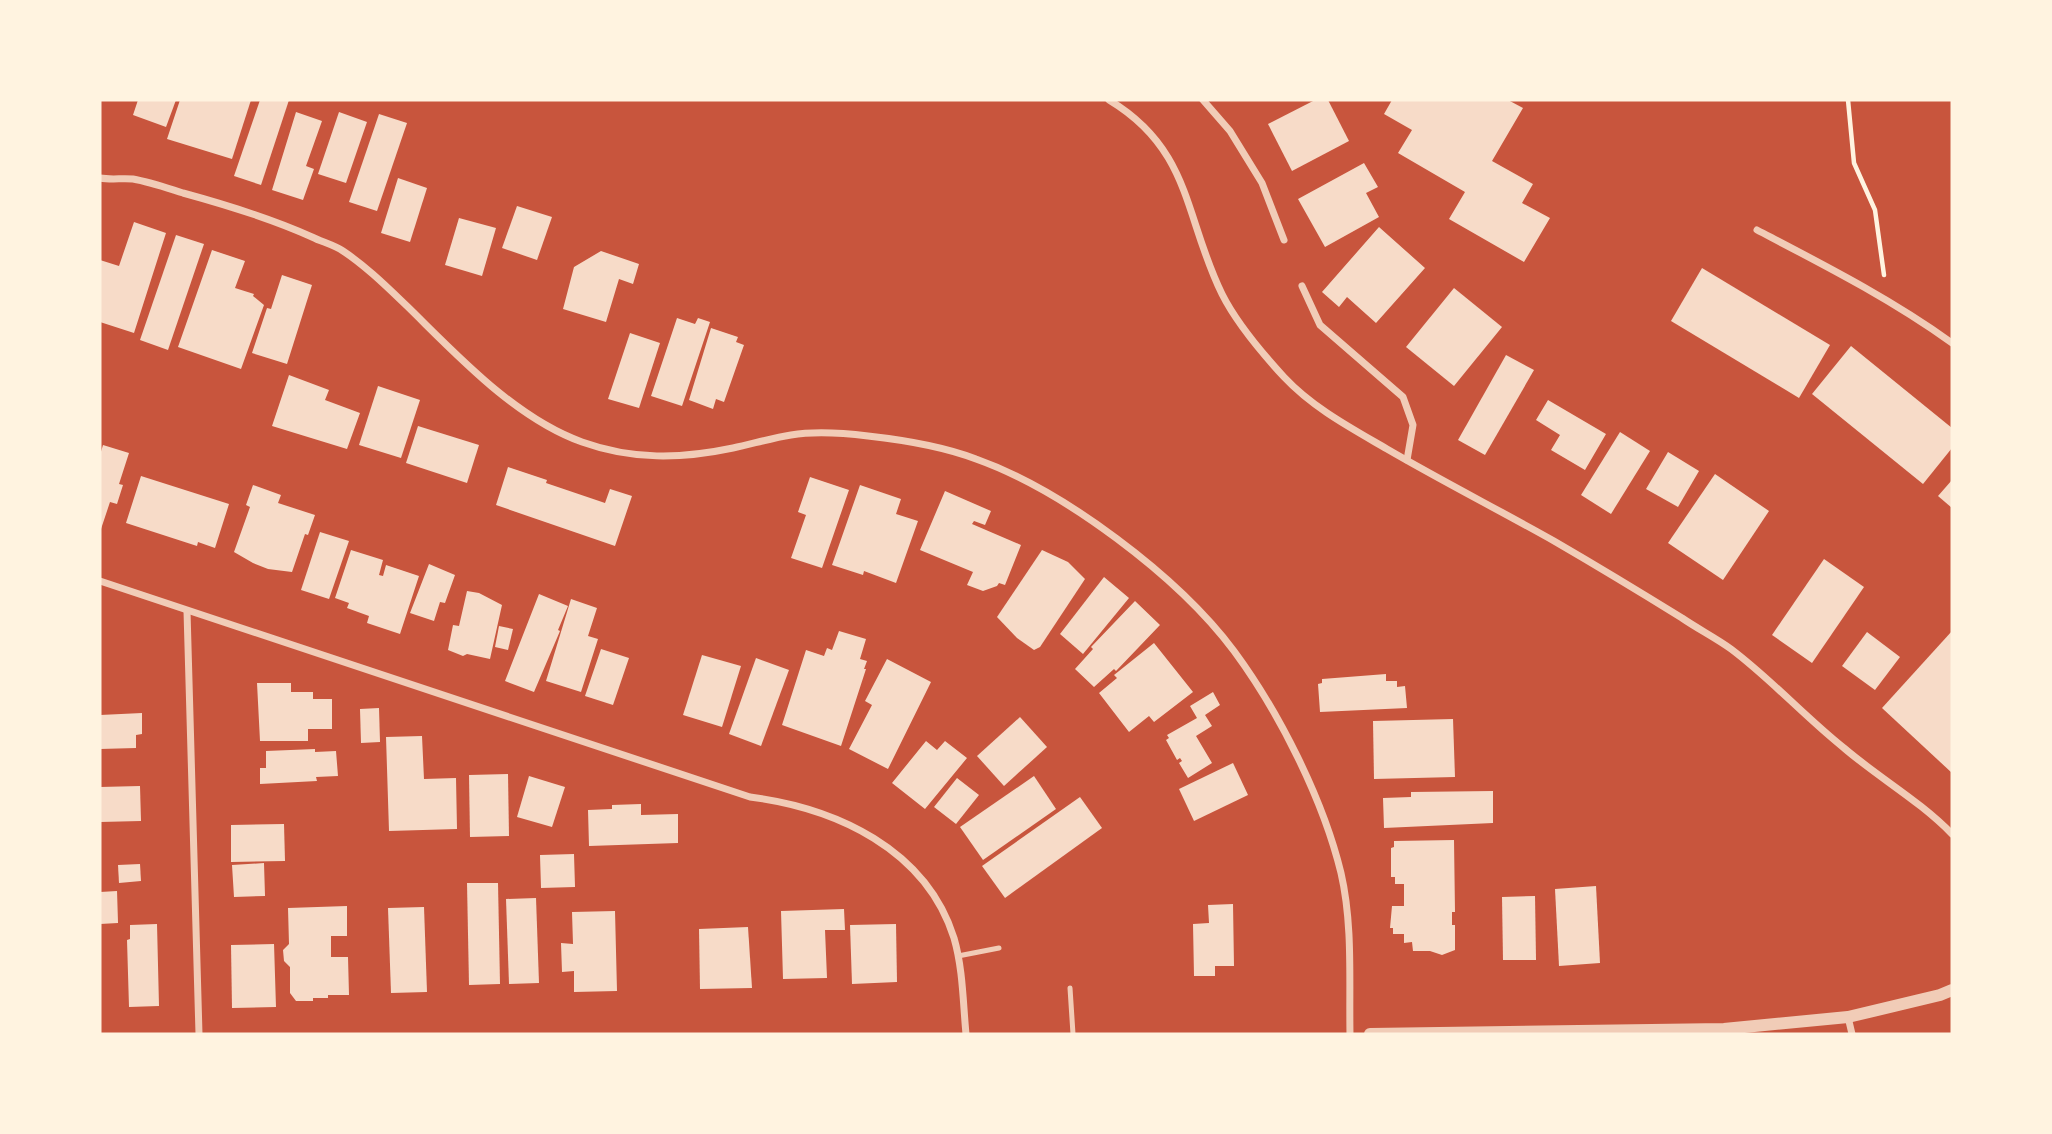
<svg xmlns="http://www.w3.org/2000/svg" width="2052" height="1134" font-family="'DejaVu Sans',sans-serif">
  <style>
    .building { fill: #f7dbc8 }
    .lines { fill: none; stroke-linecap: round; stroke-linejoin: round }
    .path { stroke: #fff3e0; stroke-width: 4.5 }
    .service { stroke: #f1ccb7; stroke-width: 5 }
    .minor { stroke: #f1ccb7; stroke-width: 7 }
    .tertiary { stroke: #f1ccb7; stroke-width: 12 }
  </style>
  <rect width="100%" height="100%" fill="#c8553d"/>
  <g class="building">
    <path d="M138 100H176L166 127 133 115Z"/>
    <path d="M180 100H251L232 159 167 139Z"/>
    <path d="M260 100H289L261 185 234 176Z"/>
    <path d="M1315 100H1328L1349 141 1292 171 1268 124Z"/>
    <path d="M1392 100H1508L1523 108 1492 161 1533 184 1522 203 1550 218 1524 262 1449 219 1465 192 1398 153 1412 130 1384 114Z"/>
    <path d="M296 112 322 121 306 166 314 169 303 200 272 190Z"/>
    <path d="M339 112 367 122 346 183 318 174Z"/>
    <path d="M379 114 407 123 377 211 349 202Z"/>
    <path d="M1364 163 1378 187 1366 193 1379 217 1325 247 1298 199Z"/>
    <path d="M398 178 427 188 410 242 381 233Z"/>
    <path d="M517 206 552 217 537 260 502 248Z"/>
    <path d="M459 218 496 228 482 276 445 265Z"/>
    <path d="M134 222 166 233 134 333 100 322V260L119 266Z"/>
    <path d="M1379 227 1425 268 1376 323 1347 297 1339 307 1322 292Z"/>
    <path d="M176 235 204 244 168 350 140 340Z"/>
    <path d="M212 250 245 261 235 288 254 294 253 296 264 305 241 369 178 347Z"/>
    <path d="M601 251 639 264 633 284 619 279 606 322 563 309 574 267Z"/>
    <path d="M1702 268 1830 345 1799 398 1671 321Z"/>
    <path d="M282 275 312 285 287 364 252 353 267 308 271 309Z"/>
    <path d="M1454 288 1502 327 1454 386 1406 347Z"/>
    <path d="M677 318 695 324 698 318 710 322 682 406 651 396Z"/>
    <path d="M711 328 738 337 736 342 744 345 724 402 716 399 713 409 689 400Z"/>
    <path d="M630 333 660 343 639 408 608 399Z"/>
    <path d="M1851 346 1952 428V448L1923 484 1812 394Z"/>
    <path d="M1506 355 1534 370 1485 455 1458 440Z"/>
    <path d="M289 375 329 390 325 400 360 413 347 449 272 426Z"/>
    <path d="M378 386 420 400 401 458 359 445Z"/>
    <path d="M1548 400 1606 434 1585 470 1551 450 1560 435 1536 420Z"/>
    <path d="M418 426 479 445 467 483 406 463Z"/>
    <path d="M1620 432 1650 451 1611 514 1581 495Z"/>
    <path d="M103 445 129 453 119 484 123 485 117 504 110 502 100 532V455Z"/>
    <path d="M1668 452 1699 471 1678 507 1646 489Z"/>
    <path d="M508 467 547 480 546 483 605 503 610 489 632 496 615 546 496 505Z"/>
    <path d="M1715 474 1769 511 1723 580 1668 543Z"/>
    <path d="M141 476 229 504 215 548 198 542 197 546 126 523Z"/>
    <path d="M810 477 849 490 822 568 791 558 806 515 798 512Z"/>
    <path d="M1952 480V508L1938 496Z"/>
    <path d="M253 485 281 495 278 503 315 515 308 535 305 534 292 572 268 569 253 563 234 552 250 507 246 505Z"/>
    <path d="M860 485 901 499 896 514 918 521 896 583 864 571 863 575 832 565Z"/>
    <path d="M945 491 991 511 985 525 974 521 972 524 1021 545 1005 585 999 583 997 586 983 591 967 585 973 572 920 550Z"/>
    <path d="M320 532 349 541 329 599 301 590Z"/>
    <path d="M351 550 383 560 379 575 383 576 386 565 419 576 400 634 367 623 369 616 347 608 349 603 335 598Z"/>
    <path d="M1042 550 1068 562 1085 579 1040 647 1034 650 1017 638 997 617Z"/>
    <path d="M1824 559 1864 587 1812 663 1772 635Z"/>
    <path d="M429 564 455 575 445 603 440 602 434 621 410 613Z"/>
    <path d="M1104 577 1129 598 1083 654 1060 634Z"/>
    <path d="M467 591 479 593 502 605 490 659 467 654 463 656 448 650 453 625 459 626Z"/>
    <path d="M539 594 568 606 558 630 560 631 534 692 505 681Z"/>
    <path d="M571 599 597 608 588 636 598 639 581 692 546 681Z"/>
    <path d="M1135 601 1160 625 1116 671 1114 669 1094 687 1075 669 1093 649 1091 647Z"/>
    <path d="M499 626 513 629 508 650 495 647Z"/>
    <path d="M839 631 866 639 860 659 867 661 864 669H866L841 746 782 725 806 650 824 656 827 648 832 650Z"/>
    <path d="M1952 631V773L1882 708Z"/>
    <path d="M1867 632 1900 657 1875 690 1842 666Z"/>
    <path d="M1154 643 1193 692 1154 722 1149 716 1129 732 1099 693 1117 678 1114 675Z"/>
    <path d="M601 649 629 658 613 705 585 696Z"/>
    <path d="M702 655 741 666 722 727 683 715Z"/>
    <path d="M756 658 789 670 761 746 729 734Z"/>
    <path d="M887 659 931 682 888 769 849 749 872 705 865 701Z"/>
    <path d="M1386 674V681H1397V687L1405 686 1407 708 1320 712 1318 684 1322 683V679Z"/>
    <path d="M257 683H291V692H313V699H332V729H308V741H260Z"/>
    <path d="M1213 692 1220 705 1205 715 1212 726 1196 736 1212 763 1188 778 1179 763 1182 761 1180 758 1177 760 1166 740 1169 738 1167 735 1197 718 1190 706Z"/>
    <path d="M379 708 380 742 361 743 360 709Z"/>
    <path d="M142 713V734L136 735V748L100 749V715Z"/>
    <path d="M1020 717 1047 747 1004 786 977 756Z"/>
    <path d="M1453 719 1455 777 1374 779 1373 721Z"/>
    <path d="M422 736 424 779 456 778 457 829 389 831 386 737Z"/>
    <path d="M926 741 937 750 945 741 967 758 925 809 892 783Z"/>
    <path d="M315 749V752L336 751 338 776 316 777 317 781 260 784V768H266V751Z"/>
    <path d="M1233 763 1248 795 1194 821 1179 789Z"/>
    <path d="M508 774 509 836 470 837 469 775Z"/>
    <path d="M529 776 565 787 552 827 517 817Z"/>
    <path d="M1034 776 1056 809 983 860 960 827Z"/>
    <path d="M957 778 979 795 956 824 934 807Z"/>
    <path d="M140 786 141 821 100 822V787Z"/>
    <path d="M1493 791V823L1384 828 1383 798 1411 797V792Z"/>
    <path d="M1080 797 1102 828 1005 898 982 866Z"/>
    <path d="M641 804V815L678 814V843L589 846 588 810 612 809V805Z"/>
    <path d="M284 824 285 861 231 862V825Z"/>
    <path d="M1454 840 1455 912H1452V925H1455V950L1442 955 1430 951H1413L1412 942 1404 943V934H1393V928H1390L1392 906H1404V884H1395V877H1391V848L1394 847V841Z"/>
    <path d="M574 854 575 887 541 888 540 855Z"/>
    <path d="M264 863 265 896 234 897 232 865Z"/>
    <path d="M140 864 141 881 119 883 118 865Z"/>
    <path d="M467 883H498L500 984 469 985Z"/>
    <path d="M1596 886 1600 963 1559 966 1555 889Z"/>
    <path d="M117 891 118 923 100 924V892Z"/>
    <path d="M1535 896 1536 960H1503L1502 897Z"/>
    <path d="M536 898 539 983 509 984 506 899Z"/>
    <path d="M1233 904 1234 966H1215V976H1194L1193 924 1209 923 1208 905Z"/>
    <path d="M347 906V936H331V957H348L349 995H328V998H313V1001H296L290 993V967L284 961 283 950 289 944 288 908Z"/>
    <path d="M424 907 427 992 391 993 388 908Z"/>
    <path d="M844 909 845 930H825L827 978 783 979 781 911Z"/>
    <path d="M615 911 617 991 574 992V971L562 972 561 943 573 944 572 912Z"/>
    <path d="M157 924 159 1006 129 1007 127 940 130 939V925Z"/>
    <path d="M896 924 897 982 852 984 850 925Z"/>
    <path d="M748 927 752 988 700 989 699 929Z"/>
    <path d="M274 944 276 1007 232 1008 231 945Z"/>
  </g>
  <g class="lines">
    <path class="path" d="M1848 100 1854 163 1875 210 1884 275"/>
    <g class="service">
      <path d="M958 956 999 948"/>
      <path d="M1070 988 1073 1034"/>
    </g>
    <g class="minor">
      <path d="M1109 100C1192 150 1184 217 1222 294 1237 324 1261 352 1284 377 1313 408 1351 428 1387 449 1442 481 1499 510 1554 541 1597 566 1640 592 1682 618 1698 629 1716 638 1731 649 1771 679 1805 717 1844 748 1879 778 1920 801 1952 834"/>
      <path d="M1203 100 1230 131 1262 183 1284 240"/>
      <path d="M100 178C111 180 122 178 133 179 150 182 167 188 183 193 227 205 270 218 312 237 322 242 334 245 343 251 367 267 387 287 408 307 457 355 515 418 582 442 632 460 681 459 733 448 752 444 772 438 791 435 816 431 843 433 868 436 904 440 942 446 976 459 1063 490 1178 576 1234 651 1279 712 1323 799 1341 873 1353 925 1349 981 1350 1034"/>
      <path d="M1757 230C1824 265 1891 299 1952 343"/>
      <path d="M1302 286 1320 325 1403 397 1413 425 1407 460"/>
      <path d="M100 581 750 797C836 808 926 849 954 938 963 969 963 1003 966 1034"/>
      <path d="M187 611 199 1034"/>
      <path d="M1848 1017 1852 1034"/>
    </g>
    <path class="tertiary" d="M1370 1034 1724 1029 1848 1017 1940 995 1952 990"/>
  </g>
  <rect width="2052" height="1134" fill="none" stroke="#fff3e0" stroke-width="203"/>
</svg>
